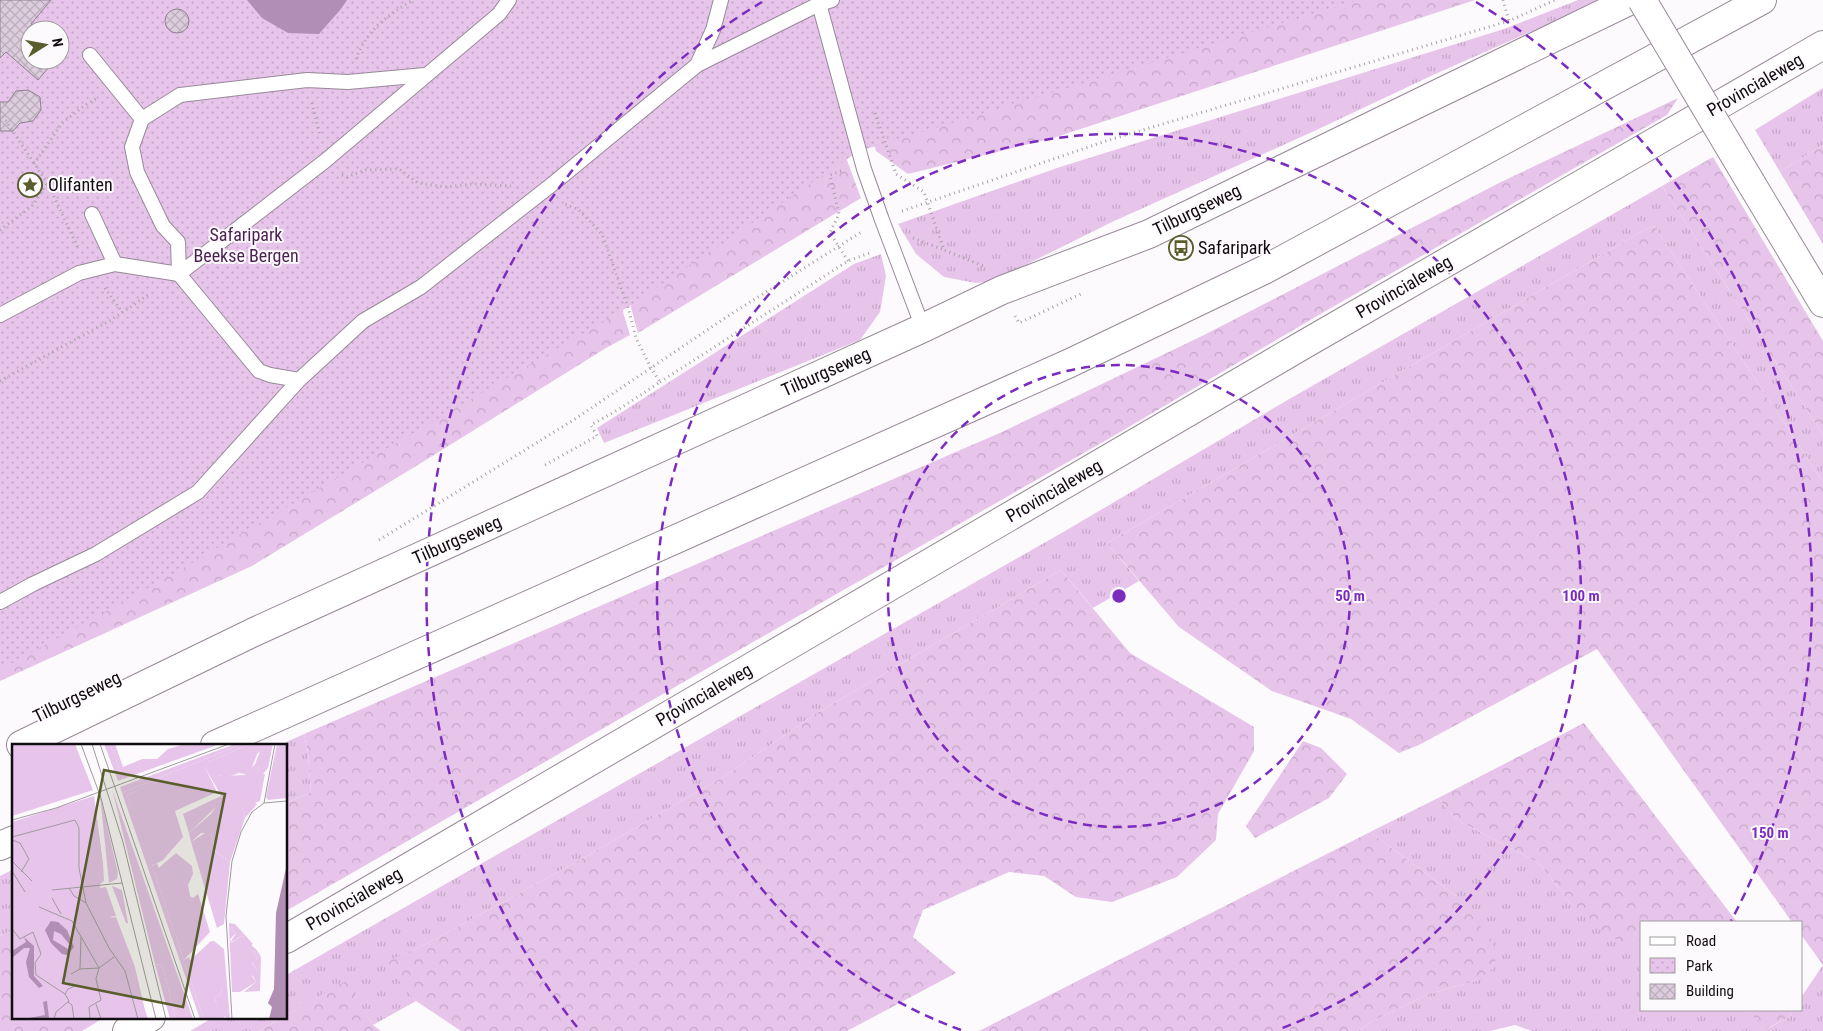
<svg xmlns="http://www.w3.org/2000/svg" width="1823" height="1031" font-family="'Roboto Condensed',sans-serif">
  <style>
    .grass { fill: url(#grass-tufts) }
    .forest { fill: url(#forest-crowns) }
    .park { fill: url(#park-dots); fill-rule: evenodd }
    .water { fill: #b18eb3 }
    .building { fill: url(#building-cross-hatch); stroke: #8f8090 }
    .lines { fill: none; stroke-linecap: round; stroke-linejoin: round }
    .service-casing { stroke: #988999; stroke-width: 16 }
    .minor-casing { stroke: #988999; stroke-width: 30 }
    .tertiary-casing { stroke: #988999; stroke-width: 30 }
    .trunk-casing { stroke: #988999; stroke-width: 30 }
    .path { stroke: #a5a2a5; stroke-width: 3; stroke-dasharray: 1 4; stroke-linecap: butt }
    .service { stroke: #fff; stroke-width: 14 }
    .minor { stroke: #fff; stroke-width: 28 }
    .tertiary { stroke: #fff; stroke-width: 28 }
    .trunk { stroke: #fff; stroke-width: 28 }
    .minor-bridge-casing { stroke: #988999; stroke-width: 30; stroke-linecap: butt }
    .minor-bridge { stroke: #fff; stroke-width: 28 }
    .ring { fill: none; stroke: #7b2cbf; stroke-width: 2.5; stroke-dasharray: 9 6 }
    .labels { text-anchor: middle; stroke-width: 4; stroke-linejoin: round; paint-order: stroke }
    .street-label { font-size: 18px; fill: #110c11; stroke: #fdfafd }
    .poi-label { font-size: 18px; fill: #110c11; stroke: #fdfafd; text-anchor: start }
    .park-label { font-size: 18px; fill: #4b1f4f; stroke: #fdfafd }
    .inset-road { fill: none; stroke: #9f9b9f; stroke-width: 1 }
    .view { fill: #585d2b; fill-opacity: 0.15; stroke: #585d2b; stroke-width: 2.5 }
    .inset-edge { fill: none; stroke: #110c11; stroke-width: 2.5 }
    .centre { fill: #7b2cbf; stroke: #fdfafd; stroke-width: 2.5 }
    .ring-label { font-size: 15px; text-anchor: middle; font-weight: bold; fill: #7b2cbf; stroke: #fdfafd; stroke-width: 4; stroke-linejoin: round; paint-order: stroke }
  </style>
  <defs>
    <pattern id="grass-tufts" width="24" height="20" patternUnits="userSpaceOnUse" patternTransform="scale(1.25)"><rect width="24" height="20" fill="#e7c4ea"/><path d="M3 7l-1-3M5 7V3M7 7l1-3M15 17l-1-3M17 17v-4M19 17l1-3" fill="none" stroke="#c5a7c8"/></pattern>
    <pattern id="forest-crowns" width="20" height="18" patternUnits="userSpaceOnUse" patternTransform="scale(1.25)"><rect width="20" height="18" fill="#e7c4ea"/><path d="M2 6a3 3 0 1 1 6 0M12 15a3 3 0 1 1 6 0" fill="none" stroke="#c5a7c8"/></pattern>
    <pattern id="park-dots" width="8" height="8" patternUnits="userSpaceOnUse" patternTransform="scale(1.25)"><rect width="8" height="8" fill="#e7c4ea"/><path d="M2 2h.1M6 6h.1" fill="none" stroke="#c5a7c8" stroke-width="1.8" stroke-linecap="round"/></pattern>
    <pattern id="building-cross-hatch" width="8" height="8" patternUnits="userSpaceOnUse" patternTransform="scale(1.25)"><rect width="8" height="8" fill="#dcccdd"/><path d="M0 0l8 8M0 8l8-8" fill="none" stroke="#bcaebd"/></pattern>
  </defs>
  <rect width="100%" height="100%" fill="#fdfafd"/>
  <g class="grass">
    <path d="M1578 0H1605L1606 2 1532 31 1433 75 1310 133 1112 222 993 281 976 283 944 277 916 254 898 224 1060 167 1504 29Z"/>
    <path d="M1823 88V145L1780 172 1755 130Z"/>
    <path d="M1662 186 1823 435V482L1654 226 1639 233 1107 543 1139 581 1093 608 1061 570 817 713 728 774 587 856 428 943 385 963 416 1001 373 1025 346 982 286 1015V975L1065 531 1291 398Z"/>
    <path d="M881 254 886 276 880 312 860 340 604 443 597 428 854 264Z"/>
    <path d="M304 734 308 753 311 792 286 803V745H280Z"/>
    <path d="M1438 798 1457 820 1539 863 1570 903 1634 948H1642V1010H1745L1769 1028 1789 1017 1793 1010H1802V996L1823 965V1031H1532L1515 1025 1490 1031H1358L1373 1021 1426 995 1478 980 1456 896 1370 832Z"/>
    <path d="M14 869V930L0 936V876Z"/>
    <path d="M214 1017H283L259 1031H190Z"/>
  </g>
  <g class="forest">
    <path d="M884 0H1475L1053 138 908 174 876 151 845 59Z"/>
    <path d="M808 55 861 198 638 333 615 249Z"/>
    <path d="M1678 98 1667 115 1317 316 1110 438 840 592 286 911V803L311 792 308 753 304 734 1002 432 1204 335 1501 182Z"/>
    <path d="M1823 145V244L1780 172Z"/>
    <path d="M1713 157 1823 341V435L1662 186Z"/>
    <path d="M1654 226 1823 482V965L1802 936V922H1792L1597 649 1419 745 1399 753 1351 719 1272 691 1179 627 1107 543 1639 233Z"/>
    <path d="M613 279 630 335 606 348 421 463 252 566 0 681V630Z"/>
    <path d="M1061 570 1130 653 1254 727V751L1218 814 1216 840 1177 877 1112 902 1076 897 1044 876 1009 872 923 910 913 937 956 973 847 1031H461L416 1001 384 963 428 943 587 856 728 774 817 713Z"/>
    <path d="M1584 723 1737 922H1642V948H1634L1608 936 1570 903 1539 863 1457 820 1438 798Z"/>
    <path d="M1303 741 1321 748 1347 774 1329 798 1255 838 1246 826Z"/>
    <path d="M1370 832 1456 896 1493 942 1496 966 1478 980 1426 995 1373 1021 1358 1031H979Z"/>
    <path d="M14 930V1017H105L82 1031H0V936Z"/>
    <path d="M346 981 373 1025 381 1031H259L283 1017H286V1015Z"/>
    <path d="M1745 1010H1793L1789 1017 1768 1028Z"/>
  </g>
  <path class="park" d="M0 0H1358L859 151 628 307 168 577 0 670ZM30 30H60V60H30Z"/>
  <path class="water" d="M247 0H347L341 9 319 34 288 33 262 18Z"/>
  <g class="building">
    <path d="M0 0H51L31 24 38 30H30V60H55L38 80 6 52 0 58Z"/>
    <circle cx="177" cy="21" r="12"/>
    <path d="M28 90 40 97 41 110 33 121 20 123 13 131H0V102H8L16 91Z"/>
  </g>
  <g class="lines">
    <defs>
      <g id="service">
        <path d="M818 0 864 169 882 220 923 328"/>
        <path d="M90 55 142 119"/>
        <path d="M697 65 819 4 832 0"/>
        <path d="M92 214 115 264"/>
        <path d="M0 315 79 273 115 264 179 274 325 161 499 14 509 0"/>
        <path d="M299 380 270 375 259 371 179 274 178 242 163 226 137 172 132 147 142 119 180 95 307 80 348 82 425 75"/>
        <path d="M0 602 33 584 96 554 198 492 299 380 363 321 421 287 555 182 697 65 713 30 721 0"/>
      </g>
      <path id="minor" d="M1751 183 1823 303"/>
      <path id="tertiary" d="M21 745 254 632 923 328 1002 290 1149 234 1631 0"/>
      <g id="trunk">
        <path d="M215 745 1070 363 1264 270 1762 0"/>
        <path d="M0 846 14 840"/>
        <path d="M286 939 1303 345 1823 45"/>
        <path d="M127 1031 151 1017"/>
      </g>
    </defs>
    <use href="#service" class="service-casing"/>
    <use href="#minor" class="minor-casing"/>
    <use href="#tertiary" class="tertiary-casing"/>
    <use href="#trunk" class="trunk-casing"/>
    <g class="path">
      <path d="M1503 0 1509 21"/>
      <path d="M356 59C367 29 387 16 413 0"/>
      <path d="M312 103 320 136"/>
      <path d="M0 112 48 184 79 250"/>
      <path d="M875 113 896 174 924 192 944 250 983 266"/>
      <path d="M34 164 62 123 84 106 97 98"/>
      <path d="M841 171 830 175 839 214 830 233 848 261"/>
      <path d="M342 175 347 177 366 170 399 169 418 183 445 187 474 184 511 186"/>
      <path d="M902 211 1109 140 1509 21 1555 0"/>
      <path d="M0 230 32 206 47 184"/>
      <path d="M913 238 944 250"/>
      <path d="M105 288 122 312"/>
      <path d="M1015 316 1019 323 1083 293"/>
      <path d="M0 381 111 320 151 293"/>
      <path d="M660 382 848 261 872 252"/>
      <path d="M545 465 597 436 591 425 621 408 660 382 651 368 636 338 628 307 602 234 579 210 565 204"/>
      <path d="M379 540 572 421 728 316 863 231"/>
    </g>
    <use href="#service" class="service"/>
    <use href="#minor" class="minor"/>
    <use href="#tertiary" class="tertiary"/>
    <use href="#trunk" class="trunk"/>
    <defs>
      <path id="minor-bridge" d="M1642 0 1751 183"/>
    </defs>
    <use href="#minor-bridge" class="minor-bridge-casing"/>
    <use href="#minor-bridge" class="minor-bridge"/>
  </g>
  <g class="ring">
    <circle cx="1119" cy="596" r="231"/>
    <path d="M961 1030A462 462 0 1 1 1277 1030"/>
    <path d="M577 1027A693 693 0 0 1 762 2M1476 2A693 693 0 0 1 1731 921"/>
  </g>
  <defs>
    <symbol id="sight-ring" viewBox="-11 -11 22 22"><circle r="9.5" fill="#fdfafd" stroke="#585d2b" stroke-width="1.5"/><path d="M0-6L1.8-2.2L6-1.7L2.9 1.2L3.7 5.4L0 3.3L-3.7 5.4L-2.9 1.2L-6-1.7L-1.8-2.2Z" fill="#585d2b"/></symbol>
    <symbol id="bus-ring" viewBox="-11 -11 22 22"><circle r="9.5" fill="#fdfafd" stroke="#585d2b" stroke-width="1.5"/><path d="M-5-6H5V4H4V6H2V4H-2V6H-4V4H-5ZM-3.5-4V0h7V-4ZM-3.5 1.2v1.5H-2V1.2ZM2 1.2v1.5H3.5V1.2Z" fill="#585d2b"/></symbol>
  </defs>
  <g fill-rule="evenodd">
    <use href="#sight-ring" x="16" y="171" width="28" height="28"/>
    <use href="#bus-ring" x="1167" y="234" width="28" height="28"/>
  </g>
  <g class="labels">
    <g class="street-label">
      <text transform="translate(1755 85) rotate(-30)" y="6">Provincialeweg</text>
      <text transform="translate(1197 210) rotate(-26)" y="6">Tilburgseweg</text>
      <text transform="translate(1404 287) rotate(-30)" y="6">Provincialeweg</text>
      <text transform="translate(826 372) rotate(-24)" y="6">Tilburgseweg</text>
      <text transform="translate(1054 491) rotate(-30)" y="6">Provincialeweg</text>
      <text transform="translate(457 540) rotate(-24)" y="6">Tilburgseweg</text>
      <text transform="translate(704 695) rotate(-30)" y="6">Provincialeweg</text>
      <text transform="translate(77 697) rotate(-26)" y="6">Tilburgseweg</text>
      <text transform="translate(354 899) rotate(-30)" y="6">Provincialeweg</text>
    </g>
    <g class="poi-label">
      <text x="48" y="191">Olifanten</text>
      <text x="1198" y="254">Safaripark</text>
    </g>
    <g class="park-label">
      <text x="246" y="241">Safaripark<tspan x="246" dy="21">Beekse Bergen</tspan></text>
    </g>
  </g>
  <g transform="translate(12 744)">
    <rect width="275" height="275" fill="#fdfafd"/>
    <path d="M92 0H98L111 35 106 37ZM230 0H238L196 18 208 32 233 31 243 20 251 0H261L256 24 247 22 246 29 253 30 248 57 230 63 233 74 218 118 204 108 199 89H189L179 98 177 89 199 70 210 53 191 20 115 51 140 122 145 119 147 125 142 128 172 216 177 213 179 219 173 221 192 275H188L110 49ZM265 0H275V54L256 56 254 53ZM88 51 106 129 105 135 97 139ZM100 142 110 146 116 179H114ZM217 184 224 189 218 195 219 199 229 192 245 206 242 208 245 215 240 219 245 226 240 232 244 238 228 248H220ZM202 197 212 205 218 275 210 272 204 259 203 254 210 249ZM143 220 150 221 164 275H158Z" fill="#e7c4ea"/>
    <path d="M0 0H63L81 46 0 72ZM98 0H103L111 23 130 15H145L156 5 173 0H208L111 35ZM223 0H230L110 49 108 43ZM238 0H251L252 4 245 10 237 31 227 29 212 34 198 25 196 18ZM252 10 256 24 250 31 246 29 247 14ZM191 19 205 48 163 67 171 93 151 116 139 122 115 51ZM100 45 181 275H164L150 221 143 220ZM82 52 91 119 92 137 88 140 0 91V78ZM209 52 211 56 177 89 171 70ZM239 54 245 60 233 74 229 59ZM198 86 204 108 218 118 212 180 205 184 179 98ZM164 109 180 122 181 130 176 141 178 152 181 154 186 150 198 188 172 216 142 128ZM94 143 104 172 94 173 76 146ZM104 173 123 223 135 275 92 175ZM217 179 223 180 241 200 238 202 229 192 218 199 224 189 217 184ZM199 197H202L206 213 210 249 203 254 204 259 213 275H192L173 221ZM245 206 249 213 248 247 232 248 244 238 240 230 245 226 240 218 245 215 242 208Z" fill="#e7c4ea"/>
    <path d="M79 58 88 142 136 275H0V82Z" fill="#e7c4ea"/>
    <path d="M275 120V275H257L260 263 256 259 262 245 264 169ZM39 177 46 178 55 186 62 203 55 211 50 210 39 199 33 186ZM42 187 49 190 57 200 56 205 41 196ZM12 193 22 202V232L31 242 27 244 17 233 14 218 18 204H12L0 214V207L14 198ZM35 257 37 274 12 275 33 271 31 258Z" fill="#b18eb3" fill-rule="evenodd"/>
    <path class="inset-road" d="M69 0 89 54 144 275M80 0 111 98 154 275M88 0 183 275M252 59 263 0M0 76 44 64 217 0M0 93 63 76 67 84V124L74 159M0 96 8 99 17 115 9 128M0 117 20 137M0 127 13 148M57 144 62 152 74 159 97 204 113 227 126 275M40 146 110 139M40 154 49 170M27 163 60 177 87 224 84 235 89 256 77 263 78 275M0 185 8 195 21 188 29 210 23 219 24 231 53 250M68 225 69 193M59 230 68 225 87 224 102 213M56 258 60 261 62 275M84 260 89 275M42 275 44 268 57 257 53 250 56 245 63 242M220 275 214 172 220 117 229 88 240 68 252 59 275 57"/>
    <path class="view" d="M92 26 213 50 171 263 51 239Z"/>
    <rect width="275" height="275" class="inset-edge"/>
  </g>
  <circle cx="1119" cy="596" r="8" class="centre"/>
  <g class="ring-label">
    <text x="1350" y="601">50 m</text>
    <text x="1581" y="601">100 m</text>
    <text x="1770" y="838">150 m</text>
  </g>
  <rect x="1640" y="921" width="162" height="90" fill="#fdfafd" stroke="#9f9b9f"/>
  <rect x="1650" y="937" width="25" height="8" fill="#ffffff" stroke="#9f9b9f"/>
  <text x="1686" y="946" font-size="15" fill="#110c11">Road</text>
  <rect x="1650" y="958" width="25" height="15" fill="url(#park-dots)" stroke="#9f9b9f"/>
  <text x="1686" y="971" font-size="15" fill="#110c11">Park</text>
  <rect x="1650" y="984" width="25" height="15" fill="url(#building-cross-hatch)" stroke="#9f9b9f"/>
  <text x="1686" y="996" font-size="15" fill="#110c11">Building</text>
  <g transform="translate(45 45) rotate(79)"><circle r="24" fill="#fdfafd" stroke="#9f9b9f"/>
  <path d="M0-4L9 19L0 12L-9 19Z" fill="#585d2b"/>
  <text y="-8" font-size="14" font-weight="bold" text-anchor="middle" fill="#110c11">N</text>
  </g>
</svg>
